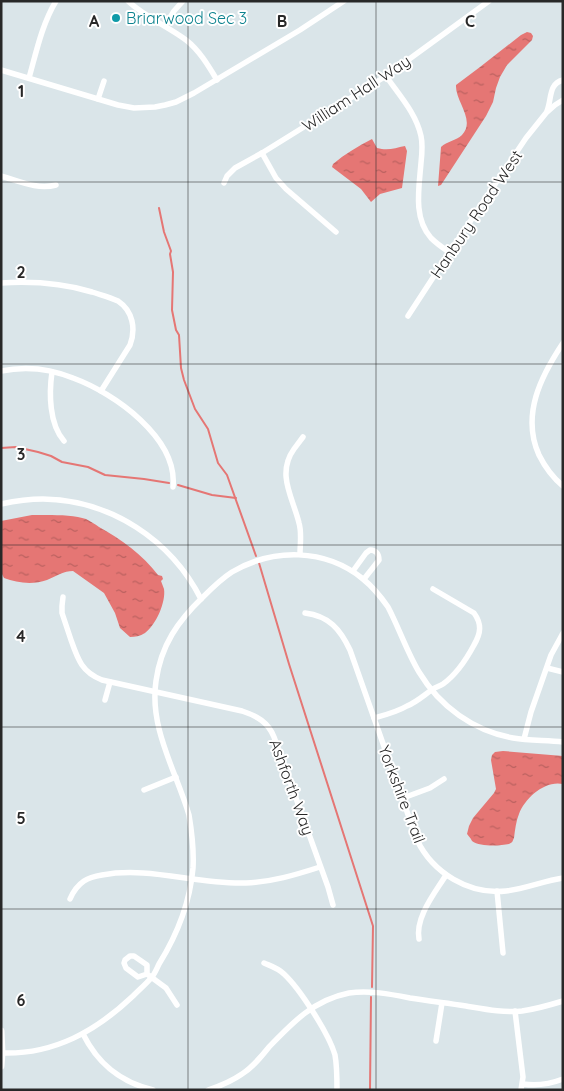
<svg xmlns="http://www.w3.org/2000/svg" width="564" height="1091" font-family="Quicksand,sans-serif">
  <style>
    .water { fill: url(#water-ripples) }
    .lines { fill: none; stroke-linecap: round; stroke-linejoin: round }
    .stream { stroke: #e57674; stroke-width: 2 }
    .minor { stroke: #fff; stroke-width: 5.5 }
    .tertiary { stroke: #fff; stroke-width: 7 }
    .grid { fill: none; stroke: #282828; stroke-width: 1; stroke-opacity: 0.55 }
    .culture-dot { fill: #0f9aa8; stroke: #fff; stroke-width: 2 }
    .labels { text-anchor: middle; stroke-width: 4; stroke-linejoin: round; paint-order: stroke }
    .culture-label { font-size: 16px; fill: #0d838f; stroke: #fff; text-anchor: start }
    .street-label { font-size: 16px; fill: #282828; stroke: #fff }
    .grid-label { font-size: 16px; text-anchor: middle; font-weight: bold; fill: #282828; stroke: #fff; stroke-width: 4; stroke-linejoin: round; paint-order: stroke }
  </style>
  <defs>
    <pattern id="water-ripples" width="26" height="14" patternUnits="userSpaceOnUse" patternTransform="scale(1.25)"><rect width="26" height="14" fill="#e57674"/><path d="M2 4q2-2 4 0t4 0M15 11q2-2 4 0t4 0" fill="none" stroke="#ba615f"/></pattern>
  </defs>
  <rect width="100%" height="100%" fill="#dae5e9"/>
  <g class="water">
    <path d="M527 32 531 33 533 36 532 40 507 65 500 77 496 88 493 102 486 116 441 185 438 186 441 147C447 141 456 141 462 135 476 120 455 101 456 85L480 67 521 35Z"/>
    <path d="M372 139 377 148C388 151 395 148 405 146L407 151 402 188 380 194 371 202 361 189 332 167 333 164C345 154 358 146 372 139Z"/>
    <path d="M32 515C46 515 73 514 86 519 90 521 95 524 99 527 121 539 143 555 158 575L162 576 163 579 161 581C162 584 163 586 164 589 166 602 156 625 145 633 140 636 135 637 130 637L120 628 115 613 104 593 73 571C64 571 56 576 47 580 33 585 17 583 4 578L1 572V521Z"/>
    <path d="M503 751 563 756V784C545 780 525 798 519 814 516 821 515 830 514 838 512 842 513 842 509 844 500 846 480 847 472 841 472 840 468 835 467 834L469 826 473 818 494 793 496 789 491 760 492 755 495 752Z"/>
  </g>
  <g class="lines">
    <g class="stream">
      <path d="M159 208 164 232 171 251 170 254 173 272 172 310 176 330 179 335 181 368 184 380 195 409 208 429 218 463 227 475 256 556"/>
      <path d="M1 448 16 447 38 452 51 456 62 462 88 467 105 475 144 479 169 483"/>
      <path d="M178 485 212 495 236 498"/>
      <path d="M259 563 289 664 373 926 372 987"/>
      <path d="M370 1090 371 997"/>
    </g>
    <g class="minor">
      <path d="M128 1C145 17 167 26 186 40 199 50 208 65 217 80"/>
      <path d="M165 26 174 11 183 1"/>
      <path d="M1 70 118 105 134 108 155 107 165 105 176 102 194 93 300 30 344 1"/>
      <path d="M386 76C399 95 416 113 421 136 423 145 422 154 421 163 419 188 413 218 431 238 436 243 443 248 449 252"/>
      <path d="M29 78C36 53 42 24 56 1"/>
      <path d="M98 99 104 81"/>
      <path d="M547 111C552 99 548 84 563 80"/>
      <path d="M262 153 276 178 286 189 336 232"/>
      <path d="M1 176C19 181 37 190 56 185"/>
      <path d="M224 183 227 176 235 168 262 153 386 76 489 1"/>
      <path d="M1 283C33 281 62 283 92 292 101 295 110 297 118 301 133 311 136 329 130 345L101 391"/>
      <path d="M408 316 453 247 526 138 546 113 555 105 563 100"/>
      <path d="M563 343C541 376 521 415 539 455 545 467 552 477 563 486"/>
      <path d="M1 371C25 366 51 369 73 378 114 393 178 438 173 487"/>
      <path d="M52 372C49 393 49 424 64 441"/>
      <path d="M1 504C15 501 29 499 43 499 111 500 171 540 201 599"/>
      <path d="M300 554C300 544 302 533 299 523 293 498 276 474 294 449 297 445 300 441 303 437"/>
      <path d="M353 571 366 553 370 550C376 550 379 554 379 560L364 579"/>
      <path d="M63 597 62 606V613C65 622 68 631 71 640 78 660 82 672 102 680L242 711C257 716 268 722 274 737L328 887 333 905"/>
      <path d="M305 613C329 616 340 629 350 650L417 840C433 873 469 895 506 891 525 889 543 881 563 878"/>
      <path d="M547 668 563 672"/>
      <path d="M105 700 110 682"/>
      <path d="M374 718C385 715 397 712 407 706 417 702 424 695 433 689 436 687 440 686 443 684 457 674 466 660 474 645 481 633 482 624 474 613L433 589"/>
      <path d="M524 739 531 712 551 655 563 633"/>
      <path d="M144 790 176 777"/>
      <path d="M403 798 430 788 444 779"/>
      <path d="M497 891 503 953"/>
      <path d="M70 899C73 892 78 885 84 881 90 877 96 876 102 875 150 866 197 885 246 883 272 882 295 875 320 867"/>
      <path d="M419 939C415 917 435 893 446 875"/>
      <path d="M264 963C271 966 278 968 284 974 300 989 329 1034 335 1055 337 1066 337 1078 337 1090"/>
      <path d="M147 974 138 977 126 968 124 963 125 960 130 956H134L147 965V974L166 988 177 1005"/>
      <path d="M515 1011 523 1077 521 1090"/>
      <path d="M83 1034C98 1064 120 1082 153 1090"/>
      <path d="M436 1041 442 1003"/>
      <path d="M1 1053C54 1055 96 1031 133 996 139 990 146 984 152 977 155 973 157 968 159 964 177 935 190 902 193 868 194 850 192 833 189 815 176 771 149 728 156 681 161 645 178 621 203 597 212 588 221 579 232 572 273 548 325 548 363 579 373 587 381 597 388 607 399 628 407 652 419 672 440 707 474 731 513 738 530 741 546 740 563 742"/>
      <path d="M523 1084C536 1086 550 1084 563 1079"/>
      <path d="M208 1090C220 1086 232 1081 242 1074 253 1067 261 1057 269 1047 293 1022 314 1000 349 993 369 990 390 994 410 998 428 1001 447 1003 466 1006 484 1009 504 1013 522 1011 536 1009 550 1005 563 1001"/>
    </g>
    <path class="tertiary" d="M1 1031 2 1053 1 1066"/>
  </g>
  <path class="grid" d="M188 1V1090M376 1V1090M1 182H563M1 364H563M1 545H563M1 727H563M1 909H563"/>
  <circle class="culture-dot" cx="116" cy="18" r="5"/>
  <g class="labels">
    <g class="culture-label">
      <text x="126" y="24">Briarwood Sec 3</text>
    </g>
    <g class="street-label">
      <text transform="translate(356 93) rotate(-33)" y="6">William Hall Way</text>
      <text transform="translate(476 214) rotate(-56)" y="6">Hanbury Road West</text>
      <text transform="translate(292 787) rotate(70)" y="6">Ashforth Way</text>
      <text transform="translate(402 794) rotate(69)" y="6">Yorkshire Trail</text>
    </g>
  </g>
  <g class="grid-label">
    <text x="94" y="27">A</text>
    <text x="282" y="27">B</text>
    <text x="470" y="27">C</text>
    <text x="21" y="97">1</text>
    <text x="21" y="278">2</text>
    <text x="21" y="460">3</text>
    <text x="21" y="642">4</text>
    <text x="21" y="824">5</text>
    <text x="21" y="1006">6</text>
  </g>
  <rect width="564" height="1091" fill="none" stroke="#282828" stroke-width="5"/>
</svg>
